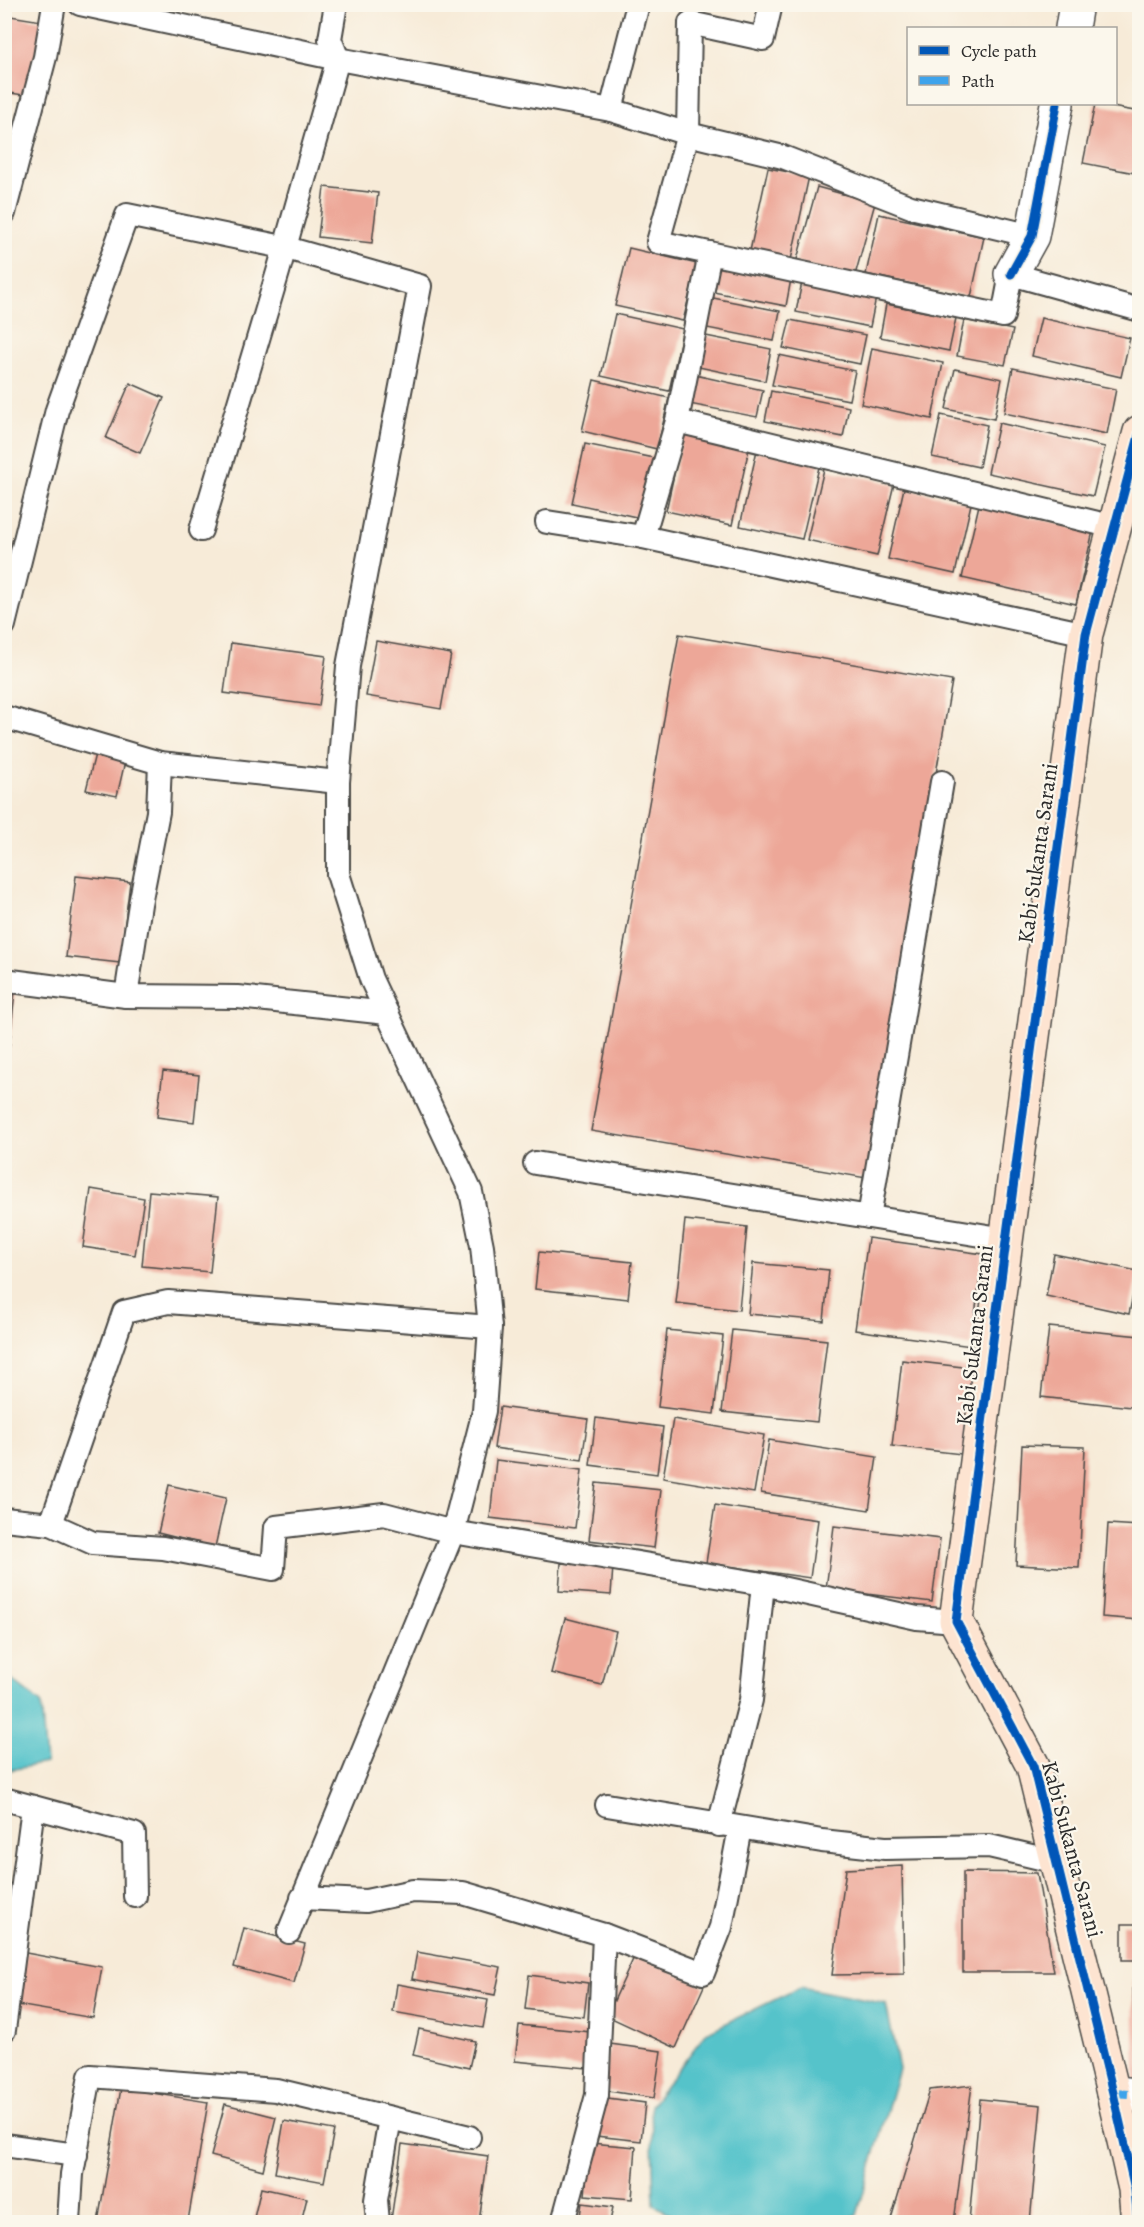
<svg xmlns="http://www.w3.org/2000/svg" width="1144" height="2227" font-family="Alegreya,serif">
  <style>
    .water { fill: #55c3ca; stroke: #40777a; stroke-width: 1.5 }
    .building { fill: #eda798 }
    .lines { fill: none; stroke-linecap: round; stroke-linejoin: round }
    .lane-casing { stroke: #4a4845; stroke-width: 26 }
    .street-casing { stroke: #4a4845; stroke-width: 36 }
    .secondary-casing { stroke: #4a4845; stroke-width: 36 }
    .lane { stroke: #fff; stroke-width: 22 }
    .street { stroke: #fff; stroke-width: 33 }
    .secondary { stroke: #fde4d1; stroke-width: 33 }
    .quiet { stroke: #3ea3eb; stroke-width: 8; stroke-dasharray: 15 8; stroke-linecap: butt }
    .cycleway-casing { stroke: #fbf7ec; stroke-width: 13 }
    .cycleway { stroke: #0057b8; stroke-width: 9 }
    .labels { text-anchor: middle; stroke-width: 4.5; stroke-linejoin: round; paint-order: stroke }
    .street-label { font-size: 22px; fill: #2b2b2b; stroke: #fbf7ec }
  </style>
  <rect width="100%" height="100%" fill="#fbf7ec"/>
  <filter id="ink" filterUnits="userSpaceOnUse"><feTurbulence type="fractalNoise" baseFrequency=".0167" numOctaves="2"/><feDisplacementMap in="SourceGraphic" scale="12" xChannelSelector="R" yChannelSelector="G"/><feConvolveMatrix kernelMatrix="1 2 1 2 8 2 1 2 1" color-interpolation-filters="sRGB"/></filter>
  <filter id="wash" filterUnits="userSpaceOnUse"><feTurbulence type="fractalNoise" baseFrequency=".008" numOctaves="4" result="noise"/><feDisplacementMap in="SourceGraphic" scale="24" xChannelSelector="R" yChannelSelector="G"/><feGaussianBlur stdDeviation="1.35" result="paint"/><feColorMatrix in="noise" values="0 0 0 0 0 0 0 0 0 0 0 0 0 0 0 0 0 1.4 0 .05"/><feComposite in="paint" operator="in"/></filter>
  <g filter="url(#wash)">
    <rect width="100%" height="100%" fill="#f7ebd8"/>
    <g class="water">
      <path d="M5 1677 10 1679 41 1703 46 1763 5 1771Z"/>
      <path d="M801 1987 886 2004 899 2069 857 2215 837 2222H686L654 2205 651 2105 706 2033Z"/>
    </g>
    <g id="blocks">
      <g class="building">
        <path d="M4 15 42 21 30 96 4 92Z"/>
        <path d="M1095 104 1140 112V174L1083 163Z"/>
        <path d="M768 168 809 176 791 260 750 251Z"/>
        <path d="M324 187 378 193 372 243 318 237Z"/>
        <path d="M817 187 875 203 854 279 796 263Z"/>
        <path d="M879 214 984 237 971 297 866 274Z"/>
        <path d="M629 248 697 264 683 321 615 306Z"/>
        <path d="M714 264 791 279 786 306 708 291Z"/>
        <path d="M802 282 876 297 870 327 796 312Z"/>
        <path d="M708 297 780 311 774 341 702 327Z"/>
        <path d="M886 304 956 318 949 351 880 337Z"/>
        <path d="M615 314 683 329 669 391 601 376Z"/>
        <path d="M1041 318 1130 338 1121 377 1032 356Z"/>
        <path d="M790 320 866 335 860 364 783 348Z"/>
        <path d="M964 320 1013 330 1005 365 957 356Z"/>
        <path d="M701 335 771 349 765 381 694 366Z"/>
        <path d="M872 348 943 363 932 419 861 404Z"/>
        <path d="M779 355 855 371 849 400 772 385Z"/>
        <path d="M1013 368 1116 389 1107 434 1004 413Z"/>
        <path d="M955 369 1002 379 994 419 946 409Z"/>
        <path d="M695 375 763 390 757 417 689 404Z"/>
        <path d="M594 380 669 398 657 449 582 431Z"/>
        <path d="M130 383 164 398 140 453 106 438Z"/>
        <path d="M771 391 849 407 843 437 765 421Z"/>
        <path d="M941 415 987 425 979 467 932 457Z"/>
        <path d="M999 423 1105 447 1093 496 988 473Z"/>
        <path d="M684 429 750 444 732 525 666 511Z"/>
        <path d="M585 444 654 458 641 518 572 503Z"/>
        <path d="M757 450 820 463 802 539 740 526Z"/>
        <path d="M824 469 894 484 877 556 807 540Z"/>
        <path d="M904 488 971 504 955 574 888 559Z"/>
        <path d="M979 505 1093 531 1076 604 962 578Z"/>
        <path d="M679 634 952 681 866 1178 591 1131Z"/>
        <path d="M376 641 451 654 441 709 366 696Z"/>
        <path d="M231 643 326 656 319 706 224 693Z"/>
        <path d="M96 750 126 757 117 796 86 790Z"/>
        <path d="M76 876 130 882 120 963 66 957Z"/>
        <path d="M4 990 15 991 8 1060H4Z"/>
        <path d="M163 1071 199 1075 194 1122 157 1117Z"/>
        <path d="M91 1189 144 1198 135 1255 83 1247Z"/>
        <path d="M149 1191 218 1197 210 1272 142 1266Z"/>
        <path d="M685 1220 747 1227 739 1310 676 1303Z"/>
        <path d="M868 1238 983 1254 971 1346 855 1330Z"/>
        <path d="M539 1252 632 1262 628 1299 535 1289Z"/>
        <path d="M1054 1254 1138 1271 1129 1314 1046 1296Z"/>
        <path d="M753 1263 829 1270 824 1321 748 1314Z"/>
        <path d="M1049 1327 1140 1336V1408L1041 1397Z"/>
        <path d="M667 1330 723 1336 714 1414 658 1407Z"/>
        <path d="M732 1330 827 1340 817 1422 722 1412Z"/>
        <path d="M902 1360 980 1369 970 1455 892 1446Z"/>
        <path d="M500 1407 588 1419 582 1460 494 1448Z"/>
        <path d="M596 1418 663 1427 657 1474 590 1465Z"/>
        <path d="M673 1419 764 1435 754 1493 663 1478Z"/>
        <path d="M769 1440 877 1457 869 1510 761 1493Z"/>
        <path d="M1022 1445 1085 1447 1079 1568 1016 1565Z"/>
        <path d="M496 1460 582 1470 575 1528 490 1518Z"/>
        <path d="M596 1483 661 1490 654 1548 589 1540Z"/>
        <path d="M169 1485 226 1498 215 1547 158 1533Z"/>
        <path d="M715 1505 818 1520 810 1578 706 1563Z"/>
        <path d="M1108 1524 1140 1526V1620L1102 1617Z"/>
        <path d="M834 1526 940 1539 932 1602 826 1589Z"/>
        <path d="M561 1563 613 1566 611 1595 559 1591Z"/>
        <path d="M565 1618 616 1631 602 1685 551 1673Z"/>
        <path d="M902 1866 904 1974 832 1975 846 1869Z"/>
        <path d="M963 1872 1037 1873 1054 1972H963Z"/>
        <rect x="1122" y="1924" width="18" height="36"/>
        <path d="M244 1928 305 1944 294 1983 234 1967Z"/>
        <path d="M417 1952 501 1967 495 1995 412 1979Z"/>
        <path d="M26 1953 102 1967 93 2018 17 2005Z"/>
        <path d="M635 1955 704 1986 676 2048 607 2016Z"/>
        <path d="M529 1975 588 1983 584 2017 525 2009Z"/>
        <path d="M1140 1980V2084H1135L1133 1981Z"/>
        <path d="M397 1984 488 2000 483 2028 393 2012Z"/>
        <path d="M519 2025 591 2032 587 2068 515 2061Z"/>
        <path d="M419 2029 475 2041 469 2068 413 2055Z"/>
        <path d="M610 2044 661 2051 654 2098 602 2090Z"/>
        <path d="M972 2085 954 2222H890L930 2090Z"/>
        <path d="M121 2088 208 2102 188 2221 155 2216 154 2222H98Z"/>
        <path d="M600 2097 645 2103 641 2141 596 2136Z"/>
        <path d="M980 2099 1041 2105 1030 2222H969Z"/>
        <path d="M225 2104 276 2117 263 2170 211 2156Z"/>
        <path d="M284 2121 334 2130 324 2182 275 2173Z"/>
        <path d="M590 2143 636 2147 632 2199 585 2195Z"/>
        <path d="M402 2144 488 2156 479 2222H408L391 2220Z"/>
        <path d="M261 2188 307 2198 301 2222H253Z"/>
        <path d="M582 2203 613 2207 610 2222H579Z"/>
      </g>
    </g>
  </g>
  <g filter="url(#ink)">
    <use href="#blocks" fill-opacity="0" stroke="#4a4845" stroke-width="1.5"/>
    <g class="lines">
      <defs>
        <g id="lane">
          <path d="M80 4 338 59 611 110 688 134 783 157 911 207 1032 236"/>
          <path d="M771 4 763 39 690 23 688 134 658 242 1003 316 1011 274 1140 310"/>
          <path d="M611 110 638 4"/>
          <path d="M4 213 45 57 54 4"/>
          <path d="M677 421 1114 527"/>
          <path d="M547 522 643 537 1086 634"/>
          <path d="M201 530 278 272 338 59 330 39 336 4"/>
          <path d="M643 537 677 421 710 253"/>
          <path d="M4 625 57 410 127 215 283 247 420 286 348 666 338 782V874L371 979 471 1192 482 1246 490 1327 484 1411 453 1532 289 1932"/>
          <path d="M4 717 160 763 338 782"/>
          <path d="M4 980 126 996 238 997 387 1013"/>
          <path d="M126 996 140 904 158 812 160 763"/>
          <path d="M535 1163 1006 1239"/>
          <path d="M869 1217 942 782"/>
          <path d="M4 1519 51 1524 124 1312 168 1302 490 1327"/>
          <path d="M51 1524 93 1543 163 1548 273 1569 276 1527 384 1514 453 1532 763 1584 917 1618 956 1621"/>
          <path d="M4 1799 134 1834 135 1896"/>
          <path d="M607 1805 822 1841 885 1848 989 1846 1057 1862"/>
          <path d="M719 1825 751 1700 763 1584"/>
          <path d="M302 1898 366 1901 413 1891 463 1893 604 1935 597 2095 563 2222"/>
          <path d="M604 1935 703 1973 721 1927 740 1828"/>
          <path d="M4 2030 33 1807"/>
          <path d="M4 2145 76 2155"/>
          <path d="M69 2222 72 2174 90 2076 276 2090 469 2137"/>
          <path d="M378 2222 376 2200 390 2118"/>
        </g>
        <g id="street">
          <path d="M1072 28 1076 4"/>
          <path d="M1011 274 1032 236 1057 104"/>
          <path d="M1113 2093 1140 2095"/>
        </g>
        <path id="secondary" d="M1138 2222 1135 2189 1113 2093 1033 1766 956 1621 1086 634 1140 432"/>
      </defs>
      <use href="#lane" class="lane-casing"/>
      <use href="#street" class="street-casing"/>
      <use href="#secondary" class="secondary-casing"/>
      <use href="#lane" class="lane"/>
      <use href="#street" class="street"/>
      <use href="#secondary" class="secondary"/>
      <path class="quiet" d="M1113 2093 1140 2095"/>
      <defs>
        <g id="cycleway">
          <path d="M1011 274 1032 236 1057 104"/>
          <path d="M1138 2222 1135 2189 1113 2093 1033 1766 956 1621 1086 634 1140 432"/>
        </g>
      </defs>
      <use href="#cycleway" class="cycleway-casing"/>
      <use href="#cycleway" class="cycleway"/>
    </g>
  </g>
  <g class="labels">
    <g class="street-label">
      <text transform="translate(1037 853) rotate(-82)" y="8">Kabi Sukanta Sarani</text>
      <text transform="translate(974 1335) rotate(-83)" y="8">Kabi Sukanta Sarani</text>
      <text transform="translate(1073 1849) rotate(75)" y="8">Kabi Sukanta Sarani</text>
    </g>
  </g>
  <rect width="1144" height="2227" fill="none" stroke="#fbf7ec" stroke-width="24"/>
  <rect x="907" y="27" width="210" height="78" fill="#fbf7ec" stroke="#a8a59f" stroke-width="1.5"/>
  <rect x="919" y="46" width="30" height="9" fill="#0057b8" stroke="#a8a59f" stroke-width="1.5"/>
  <text x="961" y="57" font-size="18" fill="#2b2b2b">Cycle path</text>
  <rect x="919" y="76" width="30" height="9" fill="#3ea3eb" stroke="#a8a59f" stroke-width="1.5"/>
  <text x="961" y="87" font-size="18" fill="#2b2b2b">Path</text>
</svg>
